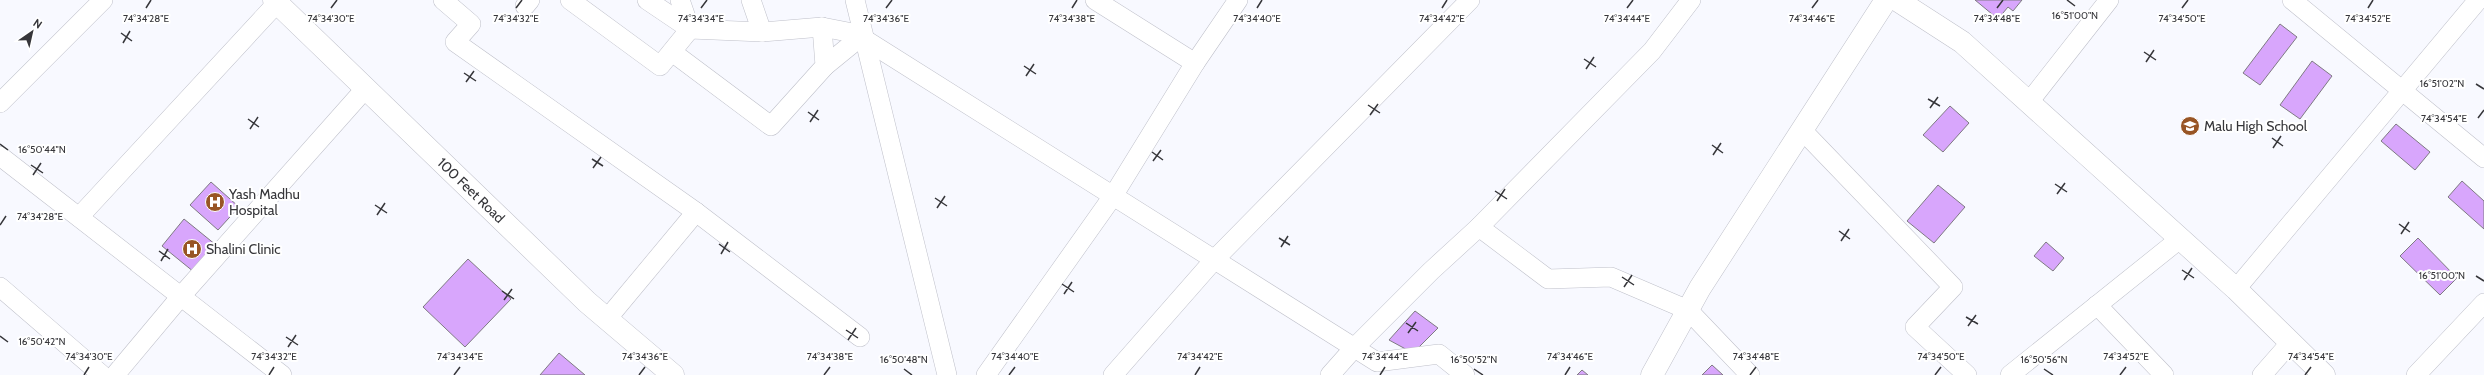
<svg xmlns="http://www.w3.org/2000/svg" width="2484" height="375" font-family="Cabin,sans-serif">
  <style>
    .building { fill: #d8a6fc; stroke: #7f7a83 }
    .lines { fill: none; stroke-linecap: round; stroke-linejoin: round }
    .minor-casing { stroke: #bfc0ca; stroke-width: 20 }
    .tertiary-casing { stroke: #bfc0ca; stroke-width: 23 }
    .secondary-casing { stroke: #bfc0ca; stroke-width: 23 }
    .minor { stroke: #fff; stroke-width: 19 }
    .tertiary { stroke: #fff; stroke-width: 22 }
    .secondary { stroke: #fff; stroke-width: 22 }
    .ticks { fill: none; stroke: #36363a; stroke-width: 1.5 }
    .labels { text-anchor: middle; stroke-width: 4; stroke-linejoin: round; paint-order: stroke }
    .poi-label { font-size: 14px; fill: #36363a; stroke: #fff; text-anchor: start }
    .street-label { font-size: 14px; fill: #36363a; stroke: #fff }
    .ticks-label { font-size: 10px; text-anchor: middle; fill: #36363a; stroke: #fff; stroke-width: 4; stroke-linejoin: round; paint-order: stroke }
  </style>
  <rect width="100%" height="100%" fill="#f8f9ff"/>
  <g class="building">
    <path d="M1975 0H2022L2013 11 2008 7 1998 19Z"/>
    <path d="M2280 24 2297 37 2260 85 2243 73Z"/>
    <path d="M2312 61 2332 76 2300 119 2280 105Z"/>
    <path d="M1950 106 1969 123 1943 152 1923 135Z"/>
    <path d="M2396 124 2430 152 2415 170 2381 141Z"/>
    <path d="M2462 181 2484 201V229L2448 197Z"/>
    <path d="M211 182 239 207 218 230 190 205Z"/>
    <path d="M1938 185 1965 207 1934 243 1907 221Z"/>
    <path d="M184 219 216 245 194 272 162 246Z"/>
    <path d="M2418 238 2457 278 2440 295 2400 256Z"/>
    <path d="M2046 242 2064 258 2053 271 2034 256Z"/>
    <path d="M468 259 511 299 465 347 423 307Z"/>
    <path d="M1415 311 1438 328 1413 353 1389 340Z"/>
    <path d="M559 353 585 375H540Z"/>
    <path d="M1712 365 1723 375H1702Z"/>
    <path d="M1582 370 1588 375H1577Z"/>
  </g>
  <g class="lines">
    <defs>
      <g id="minor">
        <path d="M443 0 471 24 455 42 696 212 860 337"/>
        <path d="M570 0 660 66 690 29 647 0"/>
        <path d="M680 0 690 29 762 32 822 27 863 35"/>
        <path d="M751 0 762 32"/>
        <path d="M855 0 947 375"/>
        <path d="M1095 0 1195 63"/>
        <path d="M2292 0 2484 158"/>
        <path d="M525 6 530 0"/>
        <path d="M864 39 1377 362 1439 354 1465 375"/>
        <path d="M672 52 771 126 825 66 822 27"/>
        <path d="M825 66 863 35"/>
        <path d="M2029 102 2109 0"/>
        <path d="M0 103 103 0"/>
        <path d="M1802 130 1953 287 1915 327 1967 375"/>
        <path d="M0 156 282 375"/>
        <path d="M79 217 277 3"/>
        <path d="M1479 227 1548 279 1611 277 1688 310 1750 375"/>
        <path d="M0 287 102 375"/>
        <path d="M2236 289 2478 0"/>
        <path d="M2097 305 2164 375"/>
        <path d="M607 319 696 212"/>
        <path d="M115 375 182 295 365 89"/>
        <path d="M986 375 1113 196 1195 63 1238 0"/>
        <path d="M1113 375 1214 260 1470 0"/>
        <path d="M1330 375 1354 348 1431 271 1479 227 1652 51 1691 0"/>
        <path d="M2010 375 2181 238"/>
        <path d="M2262 375 2291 342"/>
        <path d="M2416 375 2484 303"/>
      </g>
      <g id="tertiary">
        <path d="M1897 0 1962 42 2236 289 2324 375"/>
        <path d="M1652 375 1700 288 1886 0"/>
      </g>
      <g id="secondary">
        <path id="s1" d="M274 0 587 302 673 375"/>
      </g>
    </defs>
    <use href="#minor" class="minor-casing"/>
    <use href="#tertiary" class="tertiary-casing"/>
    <use href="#secondary" class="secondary-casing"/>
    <use href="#minor" class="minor"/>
    <use href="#tertiary" class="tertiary"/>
    <use href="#secondary" class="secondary"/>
  </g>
  <path class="ticks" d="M2067 0 2075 6M146 8 151 0M331 8 337 0M516 8 522 0M701 8 707 0M886 8 892 0M1072 8 1077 0M1257 8 1262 0M1442 8 1447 0M1627 8 1633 0M1812 8 1818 0M1997 8 2003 0M2182 8 2188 0M2368 8 2373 0M121 33 132 41M123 43 130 31M2144 52 2156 60M1584 59 1596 67M2146 62 2154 50M1024 66 1036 74M1586 69 1594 57M464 73 476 81M1026 76 1034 64M466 82 474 71M2476 84 2484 89M1928 99 1940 106M1368 105 1380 113M1930 108 1938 97M808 112 819 120M1370 115 1378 104M2478 118 2484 110M248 119 259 127M810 122 818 110M250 129 258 117M2272 138 2283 146M0 144 8 150M1712 145 1723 153M2273 148 2281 136M1152 152 1163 160M1713 155 1721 143M592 159 603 166M1153 161 1161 150M31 165 43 173M593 168 601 157M33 175 41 163M2055 184 2067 192M1495 191 1507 199M2057 194 2065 183M935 198 947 206M1497 201 1505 189M375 205 387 213M937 208 945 196M377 215 385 203M2399 224 2410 232M0 225 6 216M1839 231 1850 239M2401 234 2409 222M1279 238 1290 245M1841 241 1849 229M719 244 730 252M1281 247 1288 236M159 251 170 259M721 254 728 242M161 261 168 249M2182 270 2194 278M2476 276 2484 281M1622 277 1634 285M2184 280 2192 268M1062 284 1074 292M1624 287 1632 275M502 291 514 299M1064 294 1072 282M504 300 512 289M1966 317 1978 324M1406 323 1418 331M1968 326 1976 315M846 330 858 338M1408 333 1416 322M0 336 8 342M286 337 298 345M848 340 856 328M288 347 296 335M904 369 912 375M1474 369 1483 375M2044 369 2053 375M84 375 89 367M269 375 274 367M454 375 460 367M639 375 645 367M824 375 830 367M1009 375 1015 367M1195 375 1200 367M1380 375 1385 367M1565 375 1570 367M1750 375 1756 367M1935 375 1941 367M2120 375 2126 367M2305 375 2311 367"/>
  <defs>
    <symbol id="school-disc" viewBox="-11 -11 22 22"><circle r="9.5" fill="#985525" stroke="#fff"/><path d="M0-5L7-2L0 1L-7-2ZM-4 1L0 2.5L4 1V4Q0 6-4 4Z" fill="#fff"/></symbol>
    <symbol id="hospital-disc" viewBox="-11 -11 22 22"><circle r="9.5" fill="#985525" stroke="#fff"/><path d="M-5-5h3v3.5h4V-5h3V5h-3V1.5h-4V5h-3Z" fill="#fff"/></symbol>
  </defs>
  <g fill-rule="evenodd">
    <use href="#school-disc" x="2179" y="115" width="22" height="22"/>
    <use href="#hospital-disc" x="204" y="191" width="22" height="22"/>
    <use href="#hospital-disc" x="181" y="238" width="22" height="22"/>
  </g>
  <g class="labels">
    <g class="poi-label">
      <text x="2204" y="131">Malu High School</text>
      <text x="229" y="199">Yash Madhu<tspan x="229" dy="16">Hospital</tspan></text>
      <text x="206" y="254">Shalini Clinic</text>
    </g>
    <g class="street-label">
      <text dy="5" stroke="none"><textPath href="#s1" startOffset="274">100 Feet Road</textPath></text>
    </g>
  </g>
  <g class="ticks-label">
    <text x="2075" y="19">16°51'00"N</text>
    <text x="331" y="22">74°34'30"E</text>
    <text x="516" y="22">74°34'32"E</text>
    <text x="701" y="22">74°34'34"E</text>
    <text x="886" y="22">74°34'36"E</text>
    <text x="1257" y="22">74°34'40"E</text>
    <text x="2182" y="22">74°34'50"E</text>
    <text x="146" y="22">74°34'28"E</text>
    <text x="1072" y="22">74°34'38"E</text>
    <text x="1442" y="22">74°34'42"E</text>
    <text x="1627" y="22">74°34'44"E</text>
    <text x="1812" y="22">74°34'46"E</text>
    <text x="1997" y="22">74°34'48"E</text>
    <text x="2368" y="22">74°34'52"E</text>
    <text x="2442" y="87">16°51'02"N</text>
    <text x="2444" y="122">74°34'54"E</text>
    <text x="42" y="153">16°50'44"N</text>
    <text x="40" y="220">74°34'28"E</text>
    <text x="2442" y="279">16°51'00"N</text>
    <text x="42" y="345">16°50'42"N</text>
    <text x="89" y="360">74°34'30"E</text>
    <text x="274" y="360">74°34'32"E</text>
    <text x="460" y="360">74°34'34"E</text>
    <text x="645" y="360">74°34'36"E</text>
    <text x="830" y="360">74°34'38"E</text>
    <text x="1015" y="360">74°34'40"E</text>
    <text x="1200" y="360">74°34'42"E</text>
    <text x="1385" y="360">74°34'44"E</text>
    <text x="1570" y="360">74°34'46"E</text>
    <text x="1756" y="360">74°34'48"E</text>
    <text x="1941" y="360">74°34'50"E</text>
    <text x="2126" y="360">74°34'52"E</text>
    <text x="2311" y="360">74°34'54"E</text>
    <text x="904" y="363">16°50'48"N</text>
    <text x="1474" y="363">16°50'52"N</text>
    <text x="2044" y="363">16°50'56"N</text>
  </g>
  <g transform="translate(32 32) rotate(34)" stroke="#ffffff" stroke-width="3" paint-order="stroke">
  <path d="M0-3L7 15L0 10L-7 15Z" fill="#36363a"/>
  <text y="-6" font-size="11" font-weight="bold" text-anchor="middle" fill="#36363a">N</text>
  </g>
</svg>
